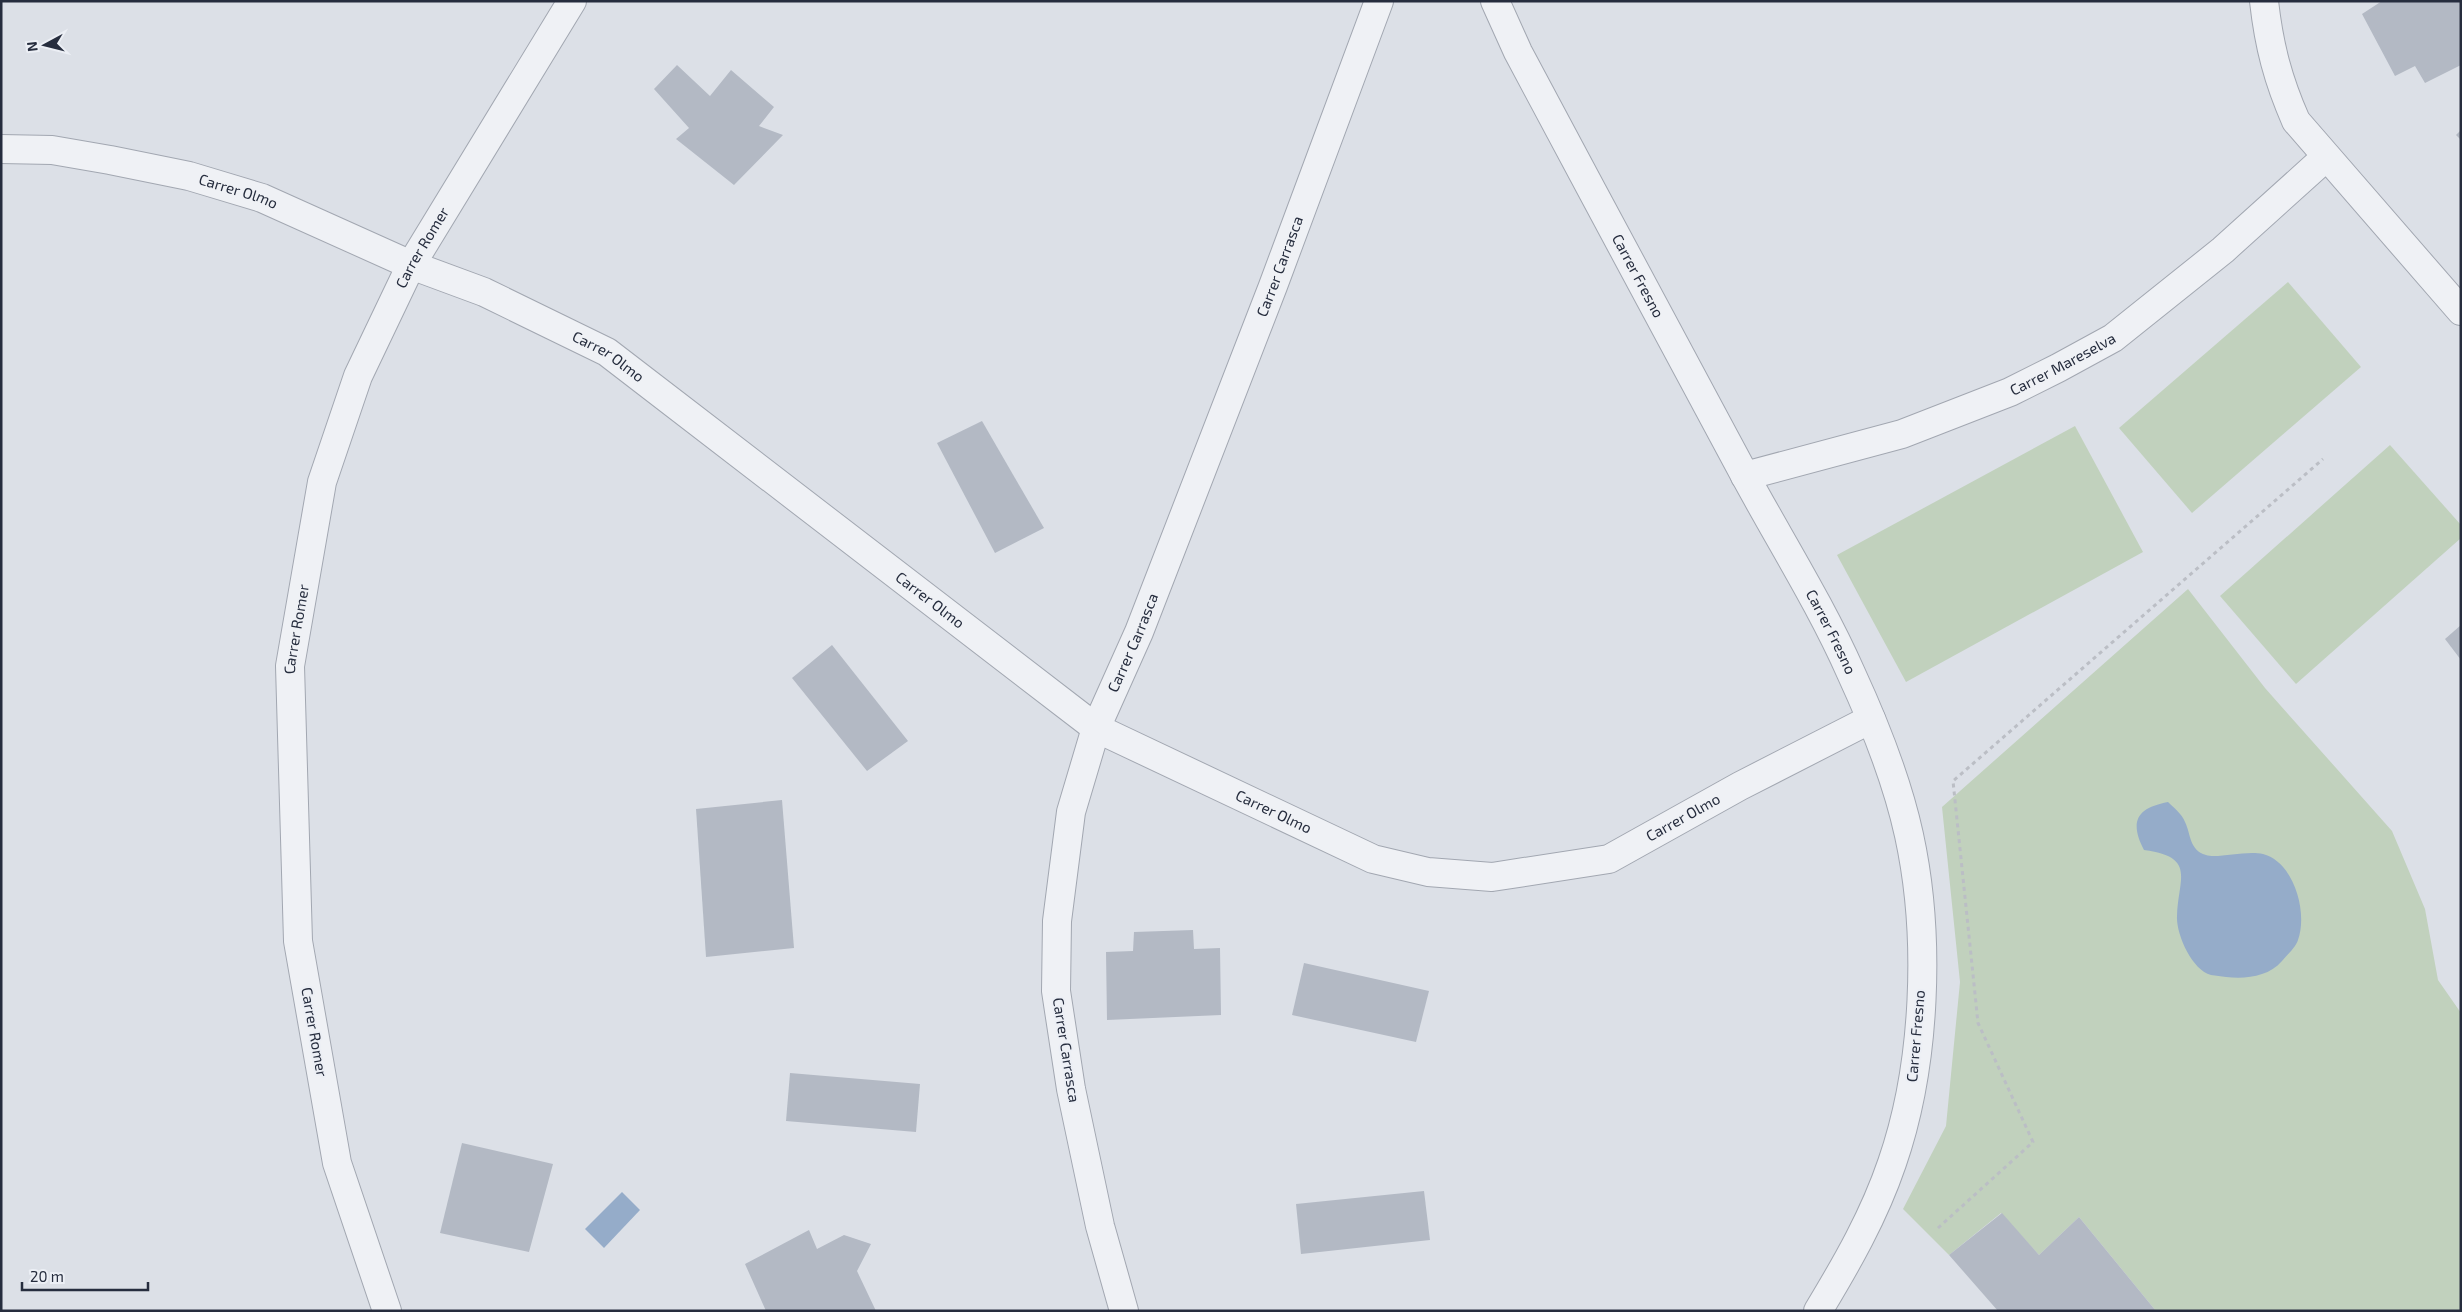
<svg xmlns="http://www.w3.org/2000/svg" width="2462" height="1312" font-family="'Exo 2',sans-serif">
  <style>
    .green { fill: #c1d1bd }
    .water { fill: #95acc9 }
    .building { fill: #b3b9c4 }
    .lines { fill: none; stroke-linecap: round; stroke-linejoin: round }
    .minor-casing { stroke: #a2a7b1; stroke-width: 30 }
    .path { stroke: #bbbec5; stroke-width: 3; stroke-dasharray: 4 4; stroke-linecap: butt }
    .minor { stroke: #eff1f5; stroke-width: 28 }
    .labels { text-anchor: middle; stroke-width: 4; stroke-linejoin: round; paint-order: stroke }
    .street-label { font-size: 15px; fill: #262d3e; stroke: #eceff5 }
  </style>
  <rect width="100%" height="100%" fill="#dce0e7"/>
  <g class="green">
    <path d="M2288 282 2361 367 2192 513 2119 428Z"/>
    <path d="M2075 426 2143 552 1906 682 1837 555Z"/>
    <path d="M2390 445 2461 525V538L2296 684 2220 596Z"/>
    <path d="M2188 589 2265 688 2392 831 2425 909 2438 980 2461 1013V1311H2156L2079 1217 2039 1255 2001 1213 1949 1255 1903 1209 1946 1126 1960 982 1942 807Z"/>
  </g>
  <g class="water">
    <path d="M2168 802C2174 808 2182 814 2185 822 2191 834 2189 850 2206 855 2217 859 2246 850 2263 854 2294 862 2308 912 2298 940 2296 947 2287 955 2282 961 2268 977 2246 979 2226 977 2221 976 2216 976 2211 975 2192 970 2176 934 2177 916 2178 879 2197 857 2144 850 2129 821 2137 808 2168 802Z"/>
    <path d="M622 1192 640 1210 604 1248 585 1229Z"/>
  </g>
  <g class="building">
    <path d="M2382 1H2461V65L2425 83 2415 66 2395 76 2362 14Z"/>
    <path d="M677 65 710 96 731 70 774 107 759 126 783 135 734 185 676 139 689 128 654 89Z"/>
    <path d="M2461 130V140L2456 135Z"/>
    <path d="M982 421 1044 528 995 553 937 443Z"/>
    <path d="M2461 625V660L2445 639Z"/>
    <path d="M832 645 908 741 867 771 792 678Z"/>
    <path d="M782 800 794 948 706 957 696 809Z"/>
    <path d="M1193 930 1194 949 1220 948 1221 1015 1107 1020 1106 952 1133 951 1134 932Z"/>
    <path d="M1304 963 1429 991 1416 1042 1292 1015Z"/>
    <path d="M790 1073 920 1084 916 1132 786 1121Z"/>
    <path d="M462 1143 553 1164 529 1252 440 1233Z"/>
    <path d="M1424 1191 1430 1240 1301 1254 1296 1204Z"/>
    <path d="M2002 1213 2039 1255 2079 1217 2156 1311H1998L1949 1255Z"/>
    <path d="M809 1230 817 1249 844 1235 871 1244 857 1271 876 1311H766L745 1264Z"/>
  </g>
  <g class="lines">
    <defs>
      <g id="minor">
        <path id="s1" d="M1495 1 1518 52C1593 192 1667 332 1743 472 1779 539 1820 603 1851 673 1875 725 1897 780 1909 835 1931 936 1926 1065 1892 1163 1874 1216 1847 1263 1818 1311"/>
        <path d="M2264 1C2269 46 2278 80 2296 121L2461 311"/>
        <path id="s2" d="M1 149 52 150 110 160 189 176 262 198 411 265 484 292 607 352 1096 728 1373 859 1428 872 1492 877 1609 859 1740 786 1871 719"/>
        <path id="s3" d="M1745 476 1902 434 2010 392 2058 368 2113 338 2223 250 2326 157"/>
        <path id="s4" d="M387 1311 337 1163 298 941 290 666 322 482 358 376 411 265 572 1"/>
        <path id="s5" d="M1124 1311 1100 1226 1071 1089 1056 991 1057 921 1071 812 1096 728 1139 632 1273 286 1379 1"/>
      </g>
    </defs>
    <use href="#minor" class="minor-casing"/>
    <path class="path" d="M1938 1228 2033 1142 1978 1023 1953 781 2323 459"/>
    <use href="#minor" class="minor"/>
  </g>
  <g class="labels">
    <g class="street-label">
      <text dy="5" stroke="none"><textPath href="#s2" startOffset="242">Carrer Olmo</textPath></text>
      <text dy="5" stroke="none"><textPath href="#s4" startOffset="1099">Carrer Romer</textPath></text>
      <text dy="5" stroke="none"><textPath href="#s5" startOffset="1092">Carrer Carrasca</textPath></text>
      <text dy="5" stroke="none"><textPath href="#s1" startOffset="310">Carrer Fresno</textPath></text>
      <text dy="5" stroke="none"><textPath href="#s2" startOffset="648">Carrer Olmo</textPath></text>
      <text dy="5" stroke="none"><textPath href="#s3" startOffset="338">Carrer Mareselva</textPath></text>
      <text dy="5" stroke="none"><textPath href="#s2" startOffset="1052">Carrer Olmo</textPath></text>
      <text dy="5" stroke="none"><textPath href="#s4" startOffset="694">Carrer Romer</textPath></text>
      <text dy="5" stroke="none"><textPath href="#s1" startOffset="715">Carrer Fresno</textPath></text>
      <text dy="5" stroke="none"><textPath href="#s5" startOffset="688">Carrer Carrasca</textPath></text>
      <text dy="5" stroke="none"><textPath href="#s2" startOffset="1458">Carrer Olmo</textPath></text>
      <text dy="5" stroke="none"><textPath href="#s2" startOffset="1892">Carrer Olmo</textPath></text>
      <text transform="translate(314 1032) rotate(80)" y="5">Carrer Romer</text>
      <text transform="translate(1916 1036) rotate(-85)" y="5">Carrer Fresno</text>
      <text transform="translate(1066 1050) rotate(81)" y="5">Carrer Carrasca</text>
    </g>
  </g>
  <rect width="2462" height="1312" fill="none" stroke="#262d3e" stroke-width="5"/>
  <g transform="translate(45 45) rotate(263)" stroke="#eceff5" stroke-width="4" paint-order="stroke">
  <path d="M0-4L9 19L0 12L-9 19Z" fill="#262d3e"/>
  <text y="-8" font-size="14" font-weight="bold" text-anchor="middle" fill="#262d3e">N</text>
  </g>
  <path d="M22 1282v8h126v-8" fill="none" stroke="#262d3e" stroke-width="2.5"/>
  <text x="30" y="1282" font-size="15" fill="#262d3e" stroke="#eceff5" stroke-width="4" paint-order="stroke">20 m</text>
</svg>
